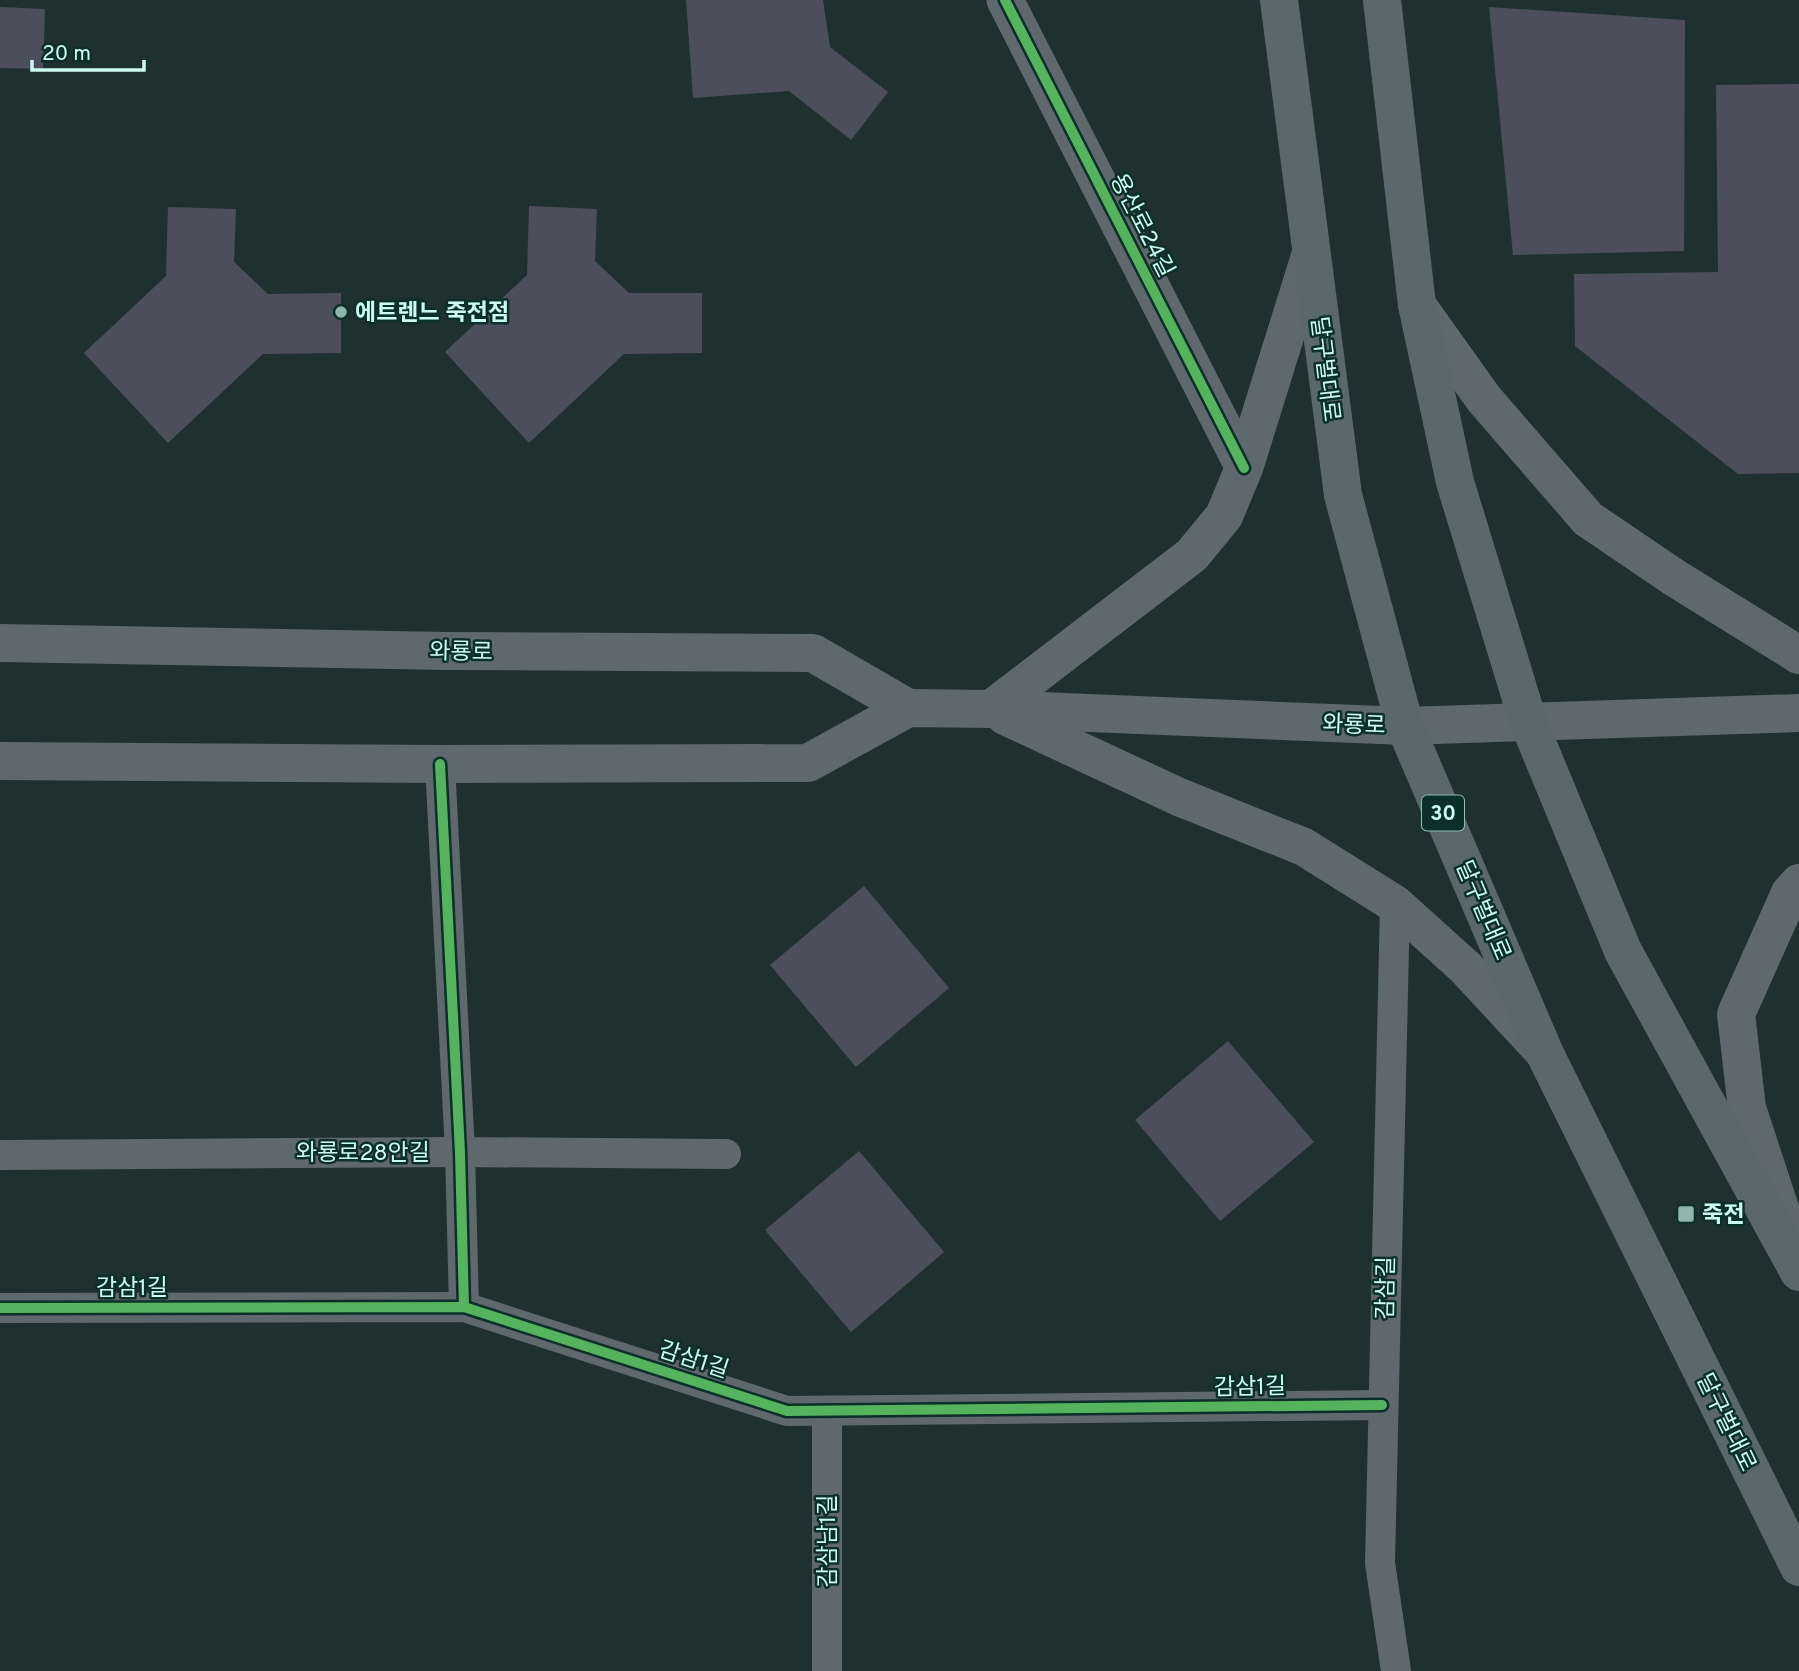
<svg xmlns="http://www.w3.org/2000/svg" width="1799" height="1671" font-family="Overpass,'Noto Sans KR',sans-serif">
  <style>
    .building { fill: #4c4f5b }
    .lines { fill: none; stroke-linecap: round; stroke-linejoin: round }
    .minor { stroke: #5f686c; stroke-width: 30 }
    .tertiary { stroke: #5f686c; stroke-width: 37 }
    .secondary { stroke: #5e696e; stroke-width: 38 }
    .primary { stroke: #5a686c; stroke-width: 38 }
    .cycleway-casing { stroke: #0c2f29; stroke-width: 15 }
    .cycleway { stroke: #56b35d; stroke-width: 10 }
    .poi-dot { fill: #8fb4ac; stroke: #0c2f29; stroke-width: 2.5 }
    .labels { text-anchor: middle; stroke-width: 5; stroke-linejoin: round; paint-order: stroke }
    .shield { fill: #0c2f29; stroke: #92beb4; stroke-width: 2 }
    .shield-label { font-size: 21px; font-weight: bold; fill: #cbfbf0 }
    .street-label { font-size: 23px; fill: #cbfbf0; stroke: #0c2f29 }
    .poi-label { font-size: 23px; font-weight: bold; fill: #cbfbf0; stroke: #0c2f29; text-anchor: start }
  </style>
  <rect width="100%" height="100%" fill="#1f312e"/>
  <g class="building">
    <path d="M686 0H823L830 47 888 92 851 140 789 91 693 98Z"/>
    <path d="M0 7 45 9 43 69 0 68Z"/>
    <path d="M1489 7 1685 20 1684 251 1513 255Z"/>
    <path d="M1799 84V473L1738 474 1575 346 1574 274 1718 272 1716 85Z"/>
    <path d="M529 206 597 209 595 261 629 293H702V353L624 354 529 443 445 352 527 275Z"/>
    <path d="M168 207 236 209 234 262 268 294 341 293V353L263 354 168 443 84 353 166 276Z"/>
    <path d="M864 886 949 988 856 1067 770 965Z"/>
    <path d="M1228 1041 1314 1142 1220 1221 1135 1120Z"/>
    <path d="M859 1151 944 1252 851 1332 765 1230Z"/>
  </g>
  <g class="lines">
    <g class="minor">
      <path d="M440 764 460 1152 464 1307"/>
      <path d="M1395 904 1380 1563 1396 1671"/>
      <path d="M0 1155 460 1152 726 1154"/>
      <path d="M0 1308 464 1307 787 1411 1382 1405"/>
      <path d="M827 1411V1671"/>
    </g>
    <path class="tertiary" d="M1005 0 1244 468"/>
    <g class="secondary">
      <path d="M1417 305 1484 399 1588 519 1675 578 1799 655"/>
      <path d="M0 643 446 651 813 653 908 708"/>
      <path d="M991 709 1192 555 1224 516 1244 468 1311 253"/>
      <path d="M1005 716 1179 797 1304 847 1395 904 1466 968 1541 1049"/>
      <path d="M0 761 440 764 808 763 908 708 991 709 1405 726 1799 713"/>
      <path d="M1787 1230 1747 1108 1736 1014 1790 893 1799 883"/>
    </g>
    <g class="primary">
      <path d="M1279 0 1343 495 1405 726 1545 1054 1799 1567"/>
      <path d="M1382 0 1417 305 1455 482 1528 721 1623 951 1799 1272"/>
    </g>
    <defs>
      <g id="cycleway">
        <path d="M1005 0 1244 468"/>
        <path d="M440 764 460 1152 464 1307"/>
        <path d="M0 1308 464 1307 787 1411 1382 1405"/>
      </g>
    </defs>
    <use href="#cycleway" class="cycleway-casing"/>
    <use href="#cycleway" class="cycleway"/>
  </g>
  <g class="poi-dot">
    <circle cx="341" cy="312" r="7"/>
    <rect x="1677" y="1205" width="18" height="18" rx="3.5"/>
  </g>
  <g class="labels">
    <rect class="shield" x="1422" y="795.5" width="42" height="35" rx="5"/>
    <g class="shield-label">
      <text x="1443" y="820">30</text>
    </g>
    <g class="street-label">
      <text transform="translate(1143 225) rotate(63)" y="8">용산로24길</text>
      <text transform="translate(1326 369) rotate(83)" y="8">달구벌대로</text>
      <text transform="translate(461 651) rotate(1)" y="8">와룡로</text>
      <text transform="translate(1354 724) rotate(2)" y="8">와룡로</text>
      <text transform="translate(1484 910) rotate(67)" y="8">달구벌대로</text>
      <text x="363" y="1160">와룡로28안길</text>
      <text x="132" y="1295">감삼1길</text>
      <text transform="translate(1385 1288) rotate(-89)" y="8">감삼길</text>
      <text transform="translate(694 1359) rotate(18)" y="8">감삼1길</text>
      <text transform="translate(1250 1386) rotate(-1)" y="8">감삼1길</text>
      <text transform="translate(1727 1422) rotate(64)" y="8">달구벌대로</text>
      <text transform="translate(827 1541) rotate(-90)" y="8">감삼남1길</text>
    </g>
    <g class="poi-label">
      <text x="355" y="320">에트렌느 죽전점</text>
      <text x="1702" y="1222">죽전</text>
    </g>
  </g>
  <path d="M32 60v10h112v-10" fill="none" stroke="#cbfbf0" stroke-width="3.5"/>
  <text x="42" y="60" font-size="21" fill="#cbfbf0" stroke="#0c2f29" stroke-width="5" paint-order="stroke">20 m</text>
</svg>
